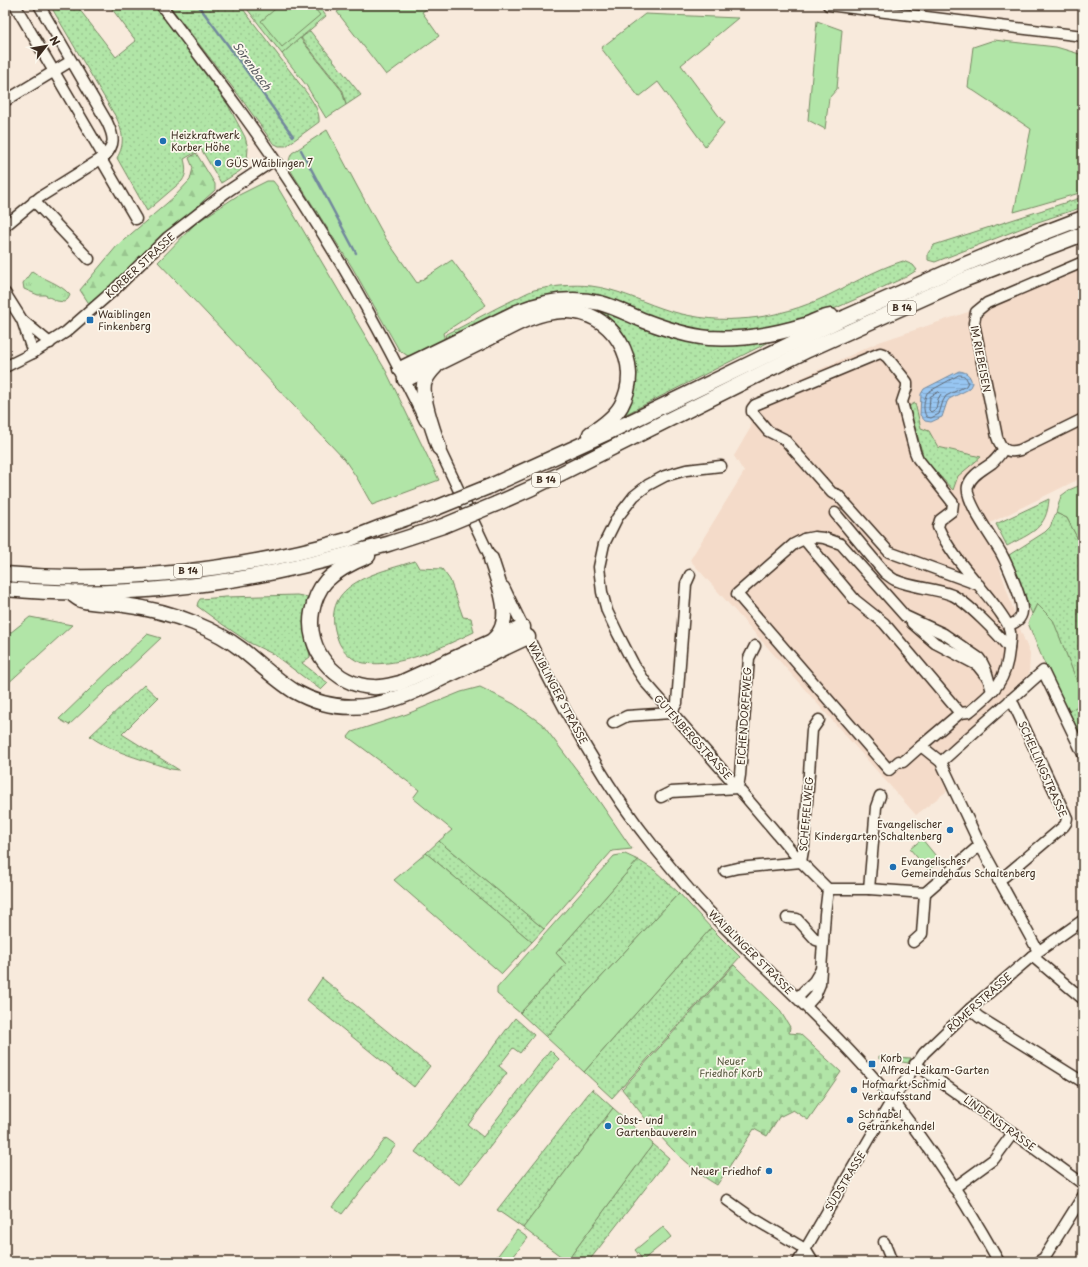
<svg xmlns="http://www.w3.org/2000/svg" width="1088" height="1267" font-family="'Playpen Sans',sans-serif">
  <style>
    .built { fill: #f4dbc9 }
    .grass { fill: url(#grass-dots); stroke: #768862 }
    .forest { fill: url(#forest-firs); stroke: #768862 }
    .cemetery { fill: url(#cemetery-stones); stroke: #768862 }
    .park { fill: url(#park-tufts); stroke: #768862 }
    .garden { fill: #b1e5a7; stroke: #768862 }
    .water { fill: url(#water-rules); stroke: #72889d }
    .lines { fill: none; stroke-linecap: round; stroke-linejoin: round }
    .shore { stroke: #606873; stroke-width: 1 }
    .stream { stroke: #72889d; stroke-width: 2.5 }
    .minor-casing { stroke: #3b2a1e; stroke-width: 13 }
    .highway-casing { stroke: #3b2a1e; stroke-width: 17 }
    .minor { stroke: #fbf7ec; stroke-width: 10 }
    .highway { stroke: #fbf7ec; stroke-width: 14 }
    .highway-bridge-casing { stroke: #3b2a1e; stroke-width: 17; stroke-linecap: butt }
    .highway-bridge { stroke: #fbf7ec; stroke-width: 14 }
    .poi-dot { fill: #1f6fb2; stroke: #fbf7ec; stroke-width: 1.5 }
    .labels { text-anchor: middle; stroke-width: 3.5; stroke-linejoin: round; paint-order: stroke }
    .shield { fill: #fbf7ec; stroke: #75685c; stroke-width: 1 }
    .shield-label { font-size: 9px; font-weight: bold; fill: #3b2a1e }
    .poi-label { font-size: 10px; fill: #3b2a1e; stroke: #fbf7ec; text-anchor: start }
    .street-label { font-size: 10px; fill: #3b2a1e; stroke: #fbf7ec }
    .park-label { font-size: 10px; fill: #585940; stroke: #fbf7ec }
    .water-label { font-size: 11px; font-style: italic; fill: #57595e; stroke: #fbf7ec }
  </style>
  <defs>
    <pattern id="grass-dots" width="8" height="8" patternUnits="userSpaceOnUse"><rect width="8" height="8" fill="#b1e5a7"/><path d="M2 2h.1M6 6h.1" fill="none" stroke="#99c58f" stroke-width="1.8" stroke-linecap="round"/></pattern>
    <pattern id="forest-firs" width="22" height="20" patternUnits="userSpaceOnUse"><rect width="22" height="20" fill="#b1e5a7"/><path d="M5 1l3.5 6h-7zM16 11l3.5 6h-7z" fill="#99c58f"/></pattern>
    <pattern id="cemetery-stones" width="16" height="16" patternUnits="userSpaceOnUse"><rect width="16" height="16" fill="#b1e5a7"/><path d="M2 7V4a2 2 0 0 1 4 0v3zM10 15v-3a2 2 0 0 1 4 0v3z" fill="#99c58f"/></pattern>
    <pattern id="park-tufts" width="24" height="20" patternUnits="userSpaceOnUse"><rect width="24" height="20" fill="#b1e5a7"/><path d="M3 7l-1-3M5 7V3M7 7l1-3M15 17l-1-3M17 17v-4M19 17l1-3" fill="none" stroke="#99c58f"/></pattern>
    <pattern id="water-rules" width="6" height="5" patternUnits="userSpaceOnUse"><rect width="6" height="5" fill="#97c6f2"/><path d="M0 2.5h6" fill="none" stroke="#83aacf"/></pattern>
  </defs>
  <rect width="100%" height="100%" fill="#f8eadc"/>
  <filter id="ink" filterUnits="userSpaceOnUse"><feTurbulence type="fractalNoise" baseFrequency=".025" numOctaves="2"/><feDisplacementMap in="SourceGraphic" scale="8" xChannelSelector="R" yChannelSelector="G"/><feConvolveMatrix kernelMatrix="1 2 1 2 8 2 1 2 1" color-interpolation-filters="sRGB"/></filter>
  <g filter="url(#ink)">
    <path class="built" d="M1083 265V477L978 529 993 547 1018 624 1030 654 1029 674 934 761 947 791 916 815 690 560 744 472 734 456 751 427 747 403 879 342 980 308Z"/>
    <g class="grass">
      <path d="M50 5H76L116 57 136 41 109 5H154L228 105 245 137 248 148 247 161 240 171 221 183 201 149 184 159C186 167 187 174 182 181L147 211 117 158C125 144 123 133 117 119Z"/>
      <path d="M169 5H240L309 96C314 104 320 112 319 122L286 146H279L273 143 240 97Z"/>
      <path d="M310 31 361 95 346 105 343 91 301 38Z"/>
      <path d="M1083 197V207L1035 223 935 262 928 260V253L934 245Z"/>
      <path d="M903 261 913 265 917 270 906 277 820 315 780 326 751 332 719 333 674 326 614 301 447 341 445 335C468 324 491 310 515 299 521 296 528 292 534 290 553 286 573 284 591 286 616 289 638 300 661 308 683 316 715 321 738 319 765 318 793 311 818 300 846 288 873 270 903 261Z"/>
      <path d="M588 304 679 336 785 334 618 418 633 367 587 310 505 321Z"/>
      <path d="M915 403 921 428 929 431 938 447 981 457 958 476 953 490 924 459 909 406Z"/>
      <path d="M1049 499C1047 529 1031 533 1007 546L996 524Z"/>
      <path d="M1056 513 1067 518 1083 549V697L1053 621 1037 604 1032 614 1009 555 1045 532 1050 527Z"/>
      <path d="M415 561 419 568 442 569 450 580 463 617 471 618 474 632C442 647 401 668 364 663 354 662 341 650 338 640 317 583 375 574 415 561Z"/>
      <path d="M297 595 308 597 304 621 310 657 302 663 328 683 321 690 273 654 250 643 219 622 197 606 198 602 200 599 226 597Z"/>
      <path d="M144 685 158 698 122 734 179 770 171 769C147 761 109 751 90 736Z"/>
      <path d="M1083 703V740L1069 711Z"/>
      <path d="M439 841 544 929 532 942 426 853Z"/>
      <path d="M638 860 654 870 679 893 546 1037 520 1013 566 964 556 953Z"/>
      <path d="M711 928 740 957 612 1098 584 1072Z"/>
      <path d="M322 978 430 1066 414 1087 307 1000Z"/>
      <path d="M515 1018 534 1035 520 1053 513 1048 499 1066 507 1073 468 1125 483 1137 550 1050 559 1059 460 1185 415 1152Z"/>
      <path d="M879 1056 911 1058 908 1063 897 1061V1059H879Z"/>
      <path d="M592 1089 613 1108 523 1228 497 1210Z"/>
      <path d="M653 1144 669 1158 588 1262 567 1261Z"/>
    </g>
    <path class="forest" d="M196 153 215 184V190L90 305 80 290 117 246 174 197 190 180 193 168 189 158Z"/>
    <path class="cemetery" d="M734 965 779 1009 790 1027 789 1033 800 1034 841 1072 808 1120 793 1110 779 1117 767 1136 754 1129 717 1185C677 1162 650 1124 622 1089Z"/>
    <g class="park">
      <path d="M244 5H318L326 16 282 54Z"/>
      <path d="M32 271C44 280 60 283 70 295L68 299 64 302 57 301 45 295H38L24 289 23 283Z"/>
    </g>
    <g class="garden">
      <path d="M280 5H312L320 15 282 47 261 21Z"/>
      <path d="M347 5H432L422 12 439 36 386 75 337 12Z"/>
      <path d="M645 14 738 18 681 65 724 123 705 146 658 82 639 97 601 48Z"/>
      <path d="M817 21 842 30 837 89 829 98 825 129 808 120Z"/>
      <path d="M300 38 342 91 346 105 326 118 306 85 282 54Z"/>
      <path d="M994 40 1056 47 1083 55V192L1014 212 1031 129 968 87 973 47Z"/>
      <path d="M327 130 358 188 386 239 417 283 452 260 486 305 443 333 445 341 420 354 408 356 399 350 352 267 291 171C289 163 288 160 292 153Z"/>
      <path d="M267 181H273L277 186 386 371 439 480 372 505 357 478 344 459 158 262 196 223 237 196Z"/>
      <path d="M1083 484V549L1067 518 1056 513 1061 496 1069 490Z"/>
      <path d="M1037 604 1053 620 1083 697V703L1069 711 1043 660 1028 623Z"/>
      <path d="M30 617 72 625 5 686V637Z"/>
      <path d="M147 634 161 638 69 725 59 719Z"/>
      <path d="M480 687 514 704 542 724 586 782 632 849 612 851 544 929 439 841 452 830 413 798 419 790 348 737 352 732 407 714 461 692Z"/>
      <path d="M922 839 940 861 928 870 910 849Z"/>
      <path d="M426 853 532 942 502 974 394 880Z"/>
      <path d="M625 854 638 860 556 953 566 964 520 1013 497 994V988L614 856Z"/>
      <path d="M679 893 711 928 584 1072 546 1037Z"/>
      <path d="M613 1108 653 1144 567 1261 523 1228Z"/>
      <path d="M386 1138 396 1145 342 1214 332 1207Z"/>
      <path d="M663 1227 671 1237 643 1260 635 1250Z"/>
      <path d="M517 1230 528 1238 509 1262H493Z"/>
    </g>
    <path class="water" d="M959 371C967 372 970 375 972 383L969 389 949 399 947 402 942 417 931 422 925 421 920 415 921 394 924 389Z"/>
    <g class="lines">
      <g class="shore">
        <path d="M959 375C965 375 966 377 968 382L966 386 946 396 943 401 939 414 931 418 927 417C922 412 924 399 927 393Z"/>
        <path d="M939 392 941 394 938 399 936 409 931 412 929 410 930 397Z"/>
      </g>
      <g class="stream">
        <path d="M198 5 225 41 293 136"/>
        <path d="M301 150 356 253"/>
      </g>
      <defs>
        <g id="minor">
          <path d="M15 5 104 157"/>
          <path d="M161 5C212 72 264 140 309 212 352 279 390 349 425 421"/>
          <path d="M828 5 1083 36"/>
          <path d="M5 101 71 61"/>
          <path d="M101 159 136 219"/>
          <path d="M34 201 89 259"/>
          <path d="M5 226 40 197 104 157C116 144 114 137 107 122L39 5"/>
          <path d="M1083 262 987 303 976 312 974 323 997 437C1001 449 1007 454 1020 450L1083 419"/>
          <path d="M5 293 22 320 33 353"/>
          <path d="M22 320 50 343"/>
          <path d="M5 367 33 353 66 332 114 290 167 238 225 193 274 160"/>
          <path d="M436 442 494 565"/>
          <path d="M1004 449C1000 454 997 459 992 463 984 469 971 475 968 486 964 500 993 539 1001 553 1007 564 1023 600 1022 611 1022 614 1020 619 1017 621 1015 623 1011 624 1009 625"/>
          <path d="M721 466 686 470 665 476 648 485 634 496 617 518 604 544 599 567 602 592 607 611 618 634 634 665 646 683 738 788 801 862 828 889H869L925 893 980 845"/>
          <path d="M835 513 885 573C888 575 891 578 895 580 913 588 934 588 952 595 967 602 998 634 1009 648"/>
          <path d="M804 539 814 537 824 538 841 544 905 616 944 634 979 658C987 667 988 680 992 691"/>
          <path d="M979 585 889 552 838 495 832 493 784 439 768 431 752 412V409L755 405 880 353 883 354 887 357 907 382V387L902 402 915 452 918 459 953 503 952 511 940 520 938 527C952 558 979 583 999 611 1003 617 1009 624 1010 632 1011 638 1009 644 1009 650 1006 683 993 692 969 712L960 713 921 746 941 762 980 845 1038 951"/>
          <path d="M504 587C546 676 592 770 654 847 670 866 686 887 703 905 756 962 816 1012 867 1070 919 1128 961 1194 999 1262"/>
          <path d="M912 623 935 643 977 665 985 675"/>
          <path d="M613 723 627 716 671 713 677 703 686 584 690 575"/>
          <path d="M921 746 903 762 899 761 889 770 737 594 794 544 804 539 855 600 884 623 960 713"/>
          <path d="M941 762 1043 671 1083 754"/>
          <path d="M661 797 671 792 738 788 740 775 749 658 755 646"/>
          <path d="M725 871 738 868 801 862 804 845 812 730 819 720"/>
          <path d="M998 880 1005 876 1064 826 1066 823 1067 818 1014 705 1010 700"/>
          <path d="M869 889 876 807 880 796"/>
          <path d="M787 918 797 919 816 940 823 942"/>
          <path d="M913 942 922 934 925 893"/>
          <path d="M1032 956 1083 999"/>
          <path d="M797 998 814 981 820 971"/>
          <path d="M806 1006 815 996 820 984 825 914 828 889"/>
          <path d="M970 1009 979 1017 1083 1082"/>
          <path d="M915 1064 1013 1133 1083 1184"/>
          <path d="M954 1188 994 1159 1013 1133"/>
          <path d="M727 1200 751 1217 805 1249 813 1262"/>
          <path d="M884 1242 892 1262"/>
          <path d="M798 1262 892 1100 924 1053 970 1009 1032 956 1083 920"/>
          <path d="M1038 1262 1044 1258 1083 1196"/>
        </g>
        <g id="highway">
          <path d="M436 366C431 371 426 377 424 384 421 399 434 432 439 448"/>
          <path d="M400 369 517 312C544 301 571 296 600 303 615 307 630 315 645 321 666 329 687 336 709 338 741 340 772 335 802 326 812 323 821 317 831 316"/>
          <path d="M405 380C431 367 458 354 484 341 509 328 534 312 562 311 612 308 645 363 621 406 614 418 601 427 590 434"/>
          <path d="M488 487 607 433 846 317 961 266 1012 245 1083 218"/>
          <path d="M496 504 532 488 808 350 859 327 966 279 1083 234"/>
          <path d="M368 556C353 562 337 570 326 581 319 589 314 601 312 612 305 649 335 686 373 687 382 688 391 685 400 683L523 627"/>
          <path d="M491 559C498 583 516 621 493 640"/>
          <path d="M5 574C119 584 237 571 347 540 359 536 370 531 381 527 400 521 418 514 436 508"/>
          <path d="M5 589C123 600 243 584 356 552 367 549 378 547 388 544 407 538 425 532 443 526"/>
          <path d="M69 592C73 594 77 599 81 600 89 604 114 603 124 605 148 608 172 614 194 623 211 630 227 638 241 649 259 663 275 679 294 691 350 723 397 701 449 675 475 663 501 649 528 637"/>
        </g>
      </defs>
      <use href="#minor" class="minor-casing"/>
      <use href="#highway" class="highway-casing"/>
      <use href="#minor" class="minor"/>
      <use href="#highway" class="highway"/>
      <defs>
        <g id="highway-bridge">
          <path d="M436 508 488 487"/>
          <path d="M443 526 496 504"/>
        </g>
      </defs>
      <use href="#highway-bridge" class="highway-bridge-casing"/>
      <use href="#highway-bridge" class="highway-bridge"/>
    </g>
  </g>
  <g class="poi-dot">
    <circle cx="163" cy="141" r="4"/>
    <circle cx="218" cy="163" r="4"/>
    <rect x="86" y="316" width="8" height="8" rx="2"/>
    <circle cx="950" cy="830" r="4"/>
    <circle cx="893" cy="867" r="4"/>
    <rect x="868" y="1060" width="8" height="8" rx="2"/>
    <circle cx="854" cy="1090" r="4"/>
    <circle cx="850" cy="1120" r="4"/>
    <circle cx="608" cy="1126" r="4"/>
    <circle cx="769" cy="1171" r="4"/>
  </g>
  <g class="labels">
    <g class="shield">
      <rect x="888" y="301" width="28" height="14" rx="3"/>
      <rect x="532" y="473" width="28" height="14" rx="3"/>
      <rect x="174" y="564" width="28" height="14" rx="3"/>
    </g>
    <g class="shield-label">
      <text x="902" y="311">B 14</text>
      <text x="546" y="483">B 14</text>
      <text x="188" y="574">B 14</text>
    </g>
    <g class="poi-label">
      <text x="171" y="139">Heizkraftwerk<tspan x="171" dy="12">Korber Höhe</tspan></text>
      <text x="226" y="167">GÜS Waiblingen 7</text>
      <text x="98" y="318">Waiblingen<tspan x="98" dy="12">Finkenberg</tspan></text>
      <text x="942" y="828" text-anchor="end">Evangelischer<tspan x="942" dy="12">Kindergarten Schaltenberg</tspan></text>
      <text x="901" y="865">Evangelisches<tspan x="901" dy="12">Gemeindehaus Schaltenberg</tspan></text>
      <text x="880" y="1062">Korb<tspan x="880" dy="12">Alfred-Leikam-Garten</tspan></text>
      <text x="862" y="1088">Hofmarkt Schmid<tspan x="862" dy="12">Verkaufsstand</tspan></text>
      <text x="858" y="1118">Schnabel<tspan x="858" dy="12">Getränkehandel</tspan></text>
      <text x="616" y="1124">Obst- und<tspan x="616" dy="12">Gartenbauverein</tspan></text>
      <text x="761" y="1175" text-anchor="end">Neuer Friedhof</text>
    </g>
    <g class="street-label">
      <text transform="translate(140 265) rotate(-43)" y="4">KORBER STRASSE</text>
      <text transform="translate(981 359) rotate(79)" y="4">IM RIEBEISEN</text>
      <text transform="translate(558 693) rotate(62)" y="4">WAIBLINGER STRASSE</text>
      <text transform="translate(744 716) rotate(-86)" y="4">EICHENDORFFWEG</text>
      <text transform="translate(693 737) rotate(48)" y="4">GUTENBERGSTRASSE</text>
      <text transform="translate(1043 769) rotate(66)" y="4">SCHELLINGSTRASSE</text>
      <text transform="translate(806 814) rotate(-85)" y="4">SCHEFFELWEG</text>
      <text transform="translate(751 952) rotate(45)" y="4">WAIBLINGER STRASSE</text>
      <text transform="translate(979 1002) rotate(-42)" y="4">RÖMERSTRASSE</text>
      <text transform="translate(1000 1123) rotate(36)" y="4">LINDENSTRASSE</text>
      <text transform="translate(845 1181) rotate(-59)" y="4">SÜDSTRASSE</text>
    </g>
    <g class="park-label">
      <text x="731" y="1065">Neuer<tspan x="731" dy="12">Friedhof Korb</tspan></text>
    </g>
    <g class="water-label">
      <text transform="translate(252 66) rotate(54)" y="4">Sörenbach</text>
    </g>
  </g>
  <rect width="1088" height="1267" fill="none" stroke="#fbf7ec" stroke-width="20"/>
  <rect x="10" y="10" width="1068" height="1247" fill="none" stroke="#3b2a1e" stroke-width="1.5" filter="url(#ink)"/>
  <g transform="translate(46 46) rotate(59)" stroke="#fbf7ec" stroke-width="3" paint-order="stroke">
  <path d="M0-3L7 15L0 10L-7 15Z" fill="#3b2a1e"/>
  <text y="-6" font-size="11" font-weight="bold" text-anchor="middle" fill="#3b2a1e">N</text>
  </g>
</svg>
